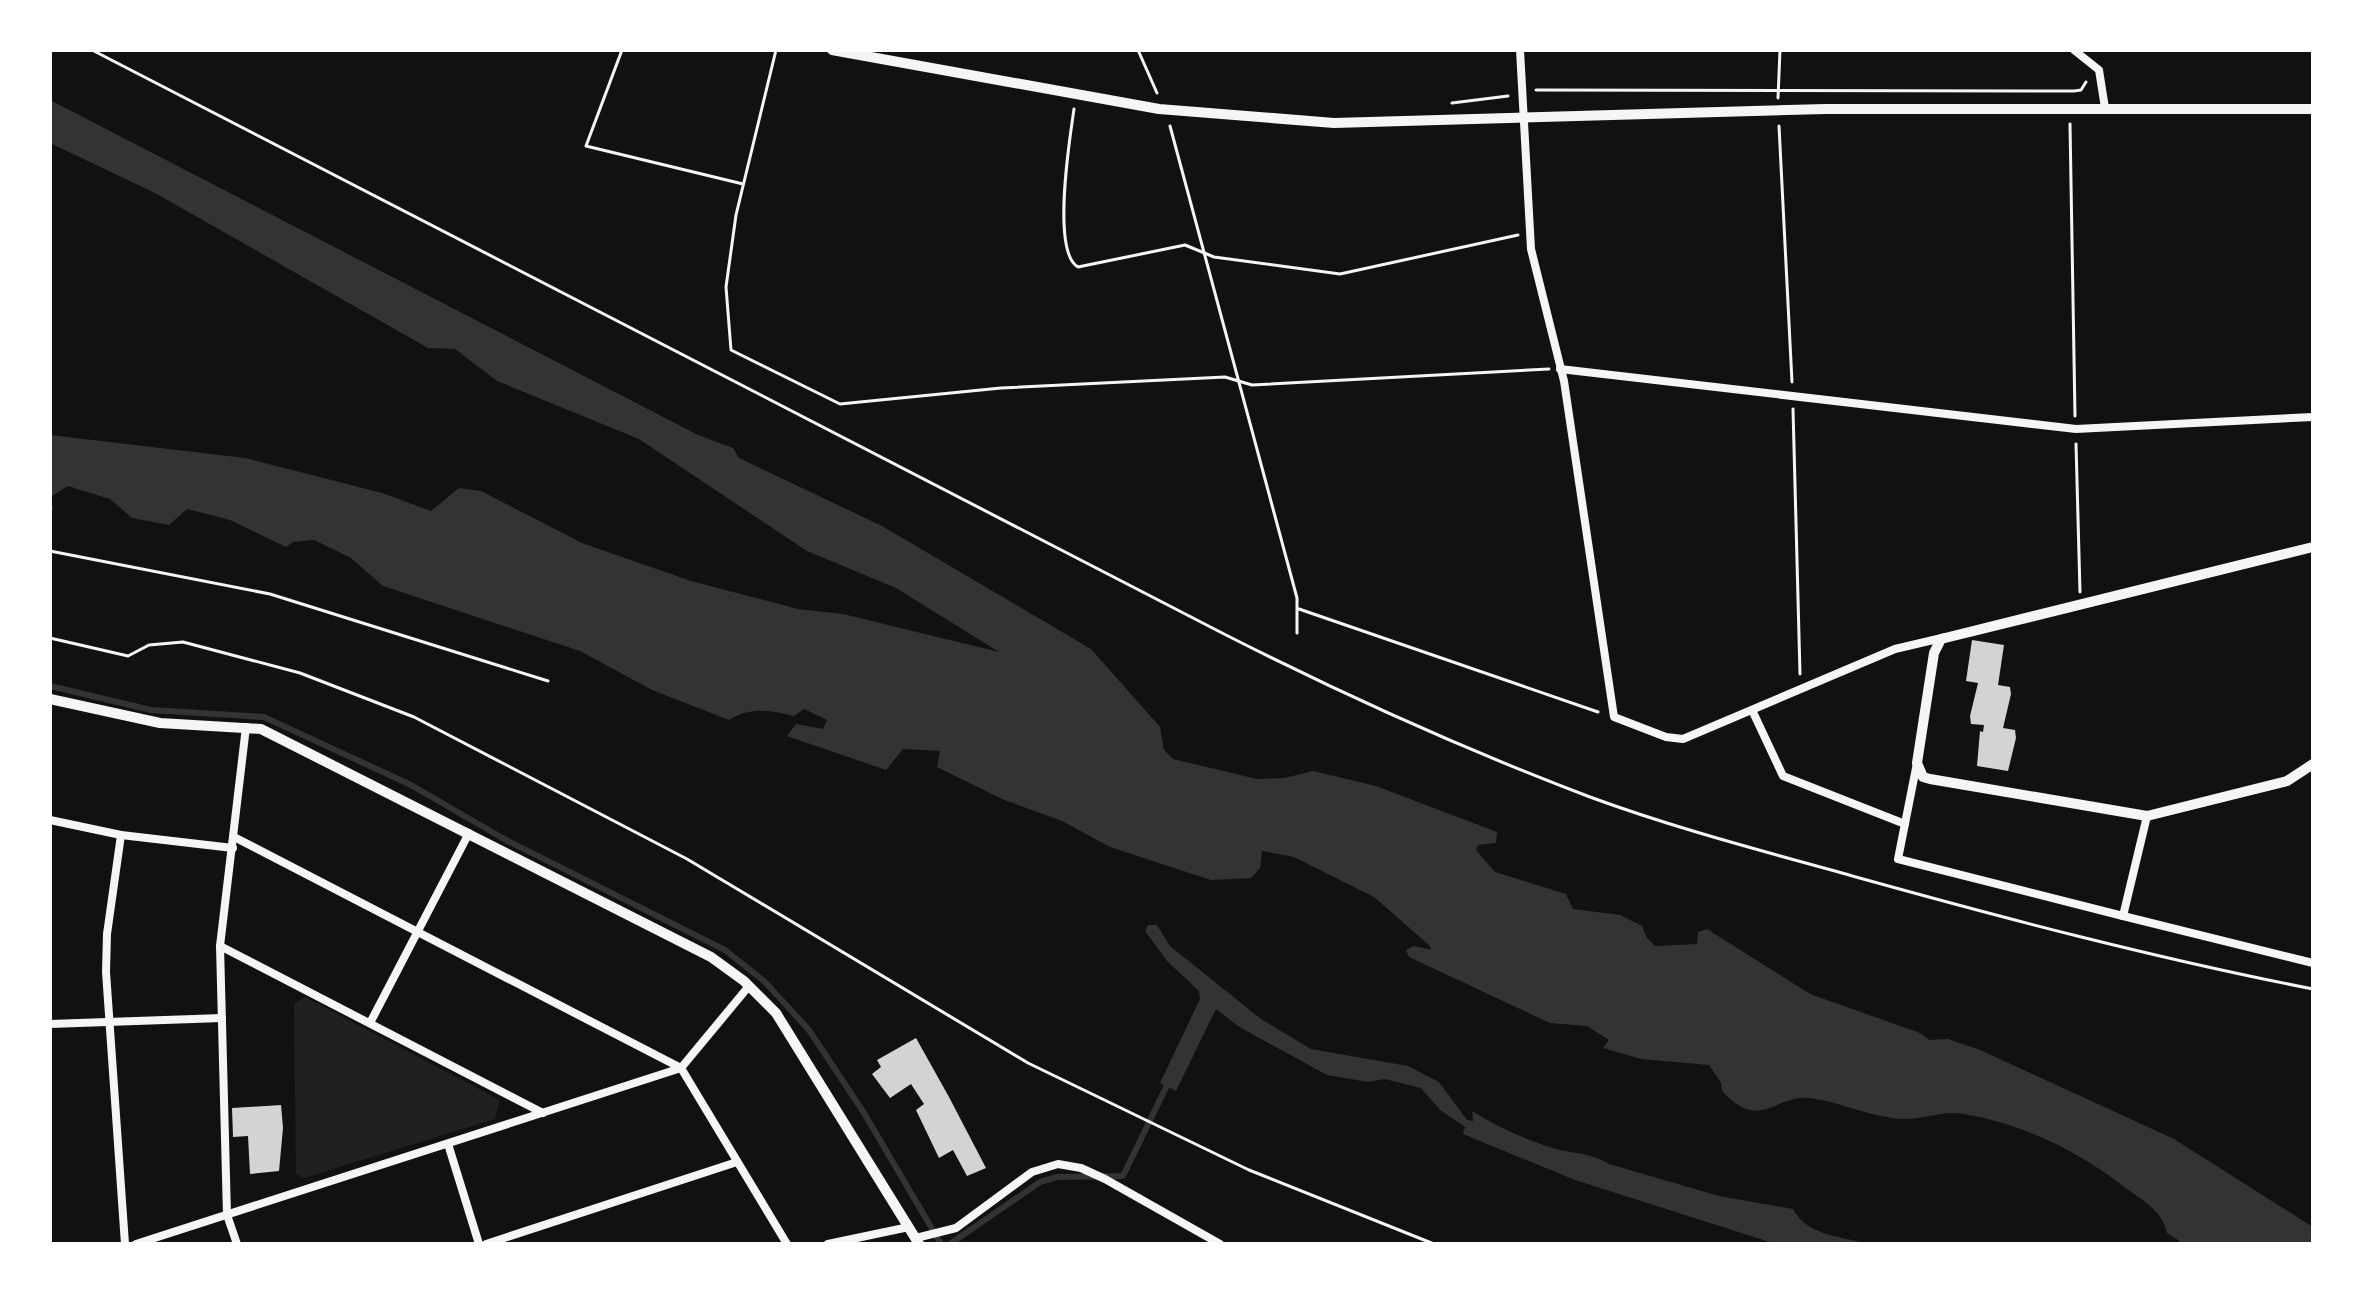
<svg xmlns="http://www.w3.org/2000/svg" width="2363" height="1294" font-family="'Noto Sans',sans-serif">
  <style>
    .green { fill: #202020 }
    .water { fill: #333 }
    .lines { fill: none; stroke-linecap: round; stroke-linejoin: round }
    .stream { stroke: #333; stroke-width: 6 }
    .building { fill: #d3d3d3 }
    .path { stroke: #f5f5f5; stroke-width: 3 }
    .minor { stroke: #f5f5f5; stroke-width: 8 }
    .tertiary { stroke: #f5f5f5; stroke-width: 10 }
  </style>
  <rect width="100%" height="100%" fill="#111"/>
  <path class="green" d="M305 997 500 1100 495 1119 304 1178 296 1174 294 1004Z"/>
  <g class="water">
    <path d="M50 100 698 435 733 448 739 458 882 526 1091 649 1160 727 1164 750 1173 759 1257 779 1285 778 1313 771 1376 786 1497 832 1496 843 1478 845 1476 850 1495 872 1566 894 1573 909 1620 915 1642 926 1647 938 1655 946 1697 944 1698 932 1707 929 1810 994 1920 1033 1929 1040 1948 1039 1980 1050 2174 1139 2313 1227V1244H2184L2167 1233C2163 1210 2140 1199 2123 1186 2076 1150 2023 1124 1964 1114 1943 1110 1926 1119 1904 1119 1873 1118 1841 1102 1810 1098 1774 1094 1761 1133 1722 1091L1721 1083 1709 1065 1641 1059 1603 1048 1609 1040 1587 1026 1550 1023 1409 957 1406 950 1414 946 1431 950 1430 946 1374 897 1294 857 1262 851 1260 868 1251 878 1211 880 1110 847 1062 821 1002 799 937 767 940 751 903 749 886 770 787 736 796 724 823 729 827 720 804 709 794 716C770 710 750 707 729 720L652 690 580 651 383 586 351 558 314 540 293 542 286 547 230 520 187 509 169 525 132 518 110 499 68 486 50 497 53 510 50 509V435L245 458 382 493 431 511 459 488 481 491 582 543 691 581 798 609 843 614 999 652 896 588 807 551 639 439 497 381 455 349 428 348 155 193 50 143Z"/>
    <path d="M1148 925H1157L1170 946 1261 1019 1311 1049 1408 1066 1439 1082 1467 1120 1473 1121 1472 1111C1499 1128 1530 1142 1560 1150 1578 1154 1594 1154 1609 1164L1719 1196 1793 1209C1807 1236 1841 1236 1867 1244H1776L1575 1180 1463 1134 1465 1127 1440 1110 1421 1088 1385 1079 1368 1082 1327 1075 1241 1028 1216 1009 1176 1091 1160 1083 1200 999 1199 991 1168 962 1145 931Z"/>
  </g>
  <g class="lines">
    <g class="stream">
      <path d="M50 686 151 710 264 717 411 785 506 840 725 950 764 981 809 1030 864 1113 941 1244"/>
      <path d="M950 1244 1040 1182 1057 1177 1123 1176 1170 1079"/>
    </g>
  </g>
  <g class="building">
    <path d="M1972 640 2004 645 1998 685 2010 687 2011 694 2003 728 2015 730 2016 738 2008 771 1977 766 1980 731 1983 732 1984 725 1971 724 1970 716 1978 683 1966 681Z"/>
    <path d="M916 1038 949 1097 986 1168 967 1176 953 1150 939 1158 916 1110 924 1104 911 1084 890 1098 872 1074 881 1067 877 1060Z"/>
    <path d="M281 1105 283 1128 279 1171 250 1174 248 1136 233 1137 232 1108Z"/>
  </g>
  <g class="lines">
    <g class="path">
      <path d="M92 50 1226 635C1344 695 1466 750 1590 797 1677 829 1767 852 1856 877 2007 919 2159 959 2313 989"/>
      <path d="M622 50 586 146 743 184"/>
      <path d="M776 50 736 215 726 287 731 350 840 404 1001 388 1225 377 1252 385 1549 369"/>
      <path d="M1138 50 1157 93"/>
      <path d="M1536 90 2074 91 2081 90 2086 82"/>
      <path d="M1778 98 1780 50"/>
      <path d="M1452 103 1508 96"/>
      <path d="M1074 109C1070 137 1051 252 1078 267L1185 245 1214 257 1340 274 1518 235"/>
      <path d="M2070 124 2075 416"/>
      <path d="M1170 126 1297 598V633"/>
      <path d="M1779 126 1792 382"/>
      <path d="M1793 409 1800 674"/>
      <path d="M2076 444 2080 592"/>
      <path d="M50 551 270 594 548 681"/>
      <path d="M1299 609 1598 712"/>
      <path d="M50 638 128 656 149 645 183 642 300 673 414 717 687 859 1028 1063 1249 1170 1434 1244"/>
    </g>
    <g class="minor">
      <path d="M1520 50 1531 249 1564 381 1614 717 1666 737 1683 739 1895 649 1946 637"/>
      <path d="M2074 50 2099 70 2105 108"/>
      <path d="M1560 369 2076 429 2313 417"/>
      <path d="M1752 710 1783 776 1905 824"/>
      <path d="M1917 763 1898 859 2123 916"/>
      <path d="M2147 816 2123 916 2313 963"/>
      <path d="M50 820 121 835 233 848"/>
      <path d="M121 835 107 934 106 972 125 1244"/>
      <path d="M234 837 681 1068 787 1244"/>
      <path d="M220 946 543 1113"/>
      <path d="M370 1023 469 833"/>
      <path d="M50 1024 222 1018"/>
      <path d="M448 1144 479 1244"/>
      <path d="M916 1238 956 1228 1032 1172 1058 1164 1081 1168 1105 1179 1220 1244"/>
      <path d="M136 1244 681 1068 749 986"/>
      <path d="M237 1244 227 1215 220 946 246 727"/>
      <path d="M486 1244 737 1162"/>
      <path d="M828 1244 909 1227"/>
    </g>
    <g class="tertiary">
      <path d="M832 50 1159 109 1334 123 1825 109H2313"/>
      <path d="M2313 547 1941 639 1934 653 1917 763 1923 777 1930 779 2147 816 2287 781 2313 764"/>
      <path d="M50 699 160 723 261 729 711 957 744 981 776 1013 919 1244"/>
    </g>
  </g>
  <rect width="2363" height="1294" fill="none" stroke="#ffffff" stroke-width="104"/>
</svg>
